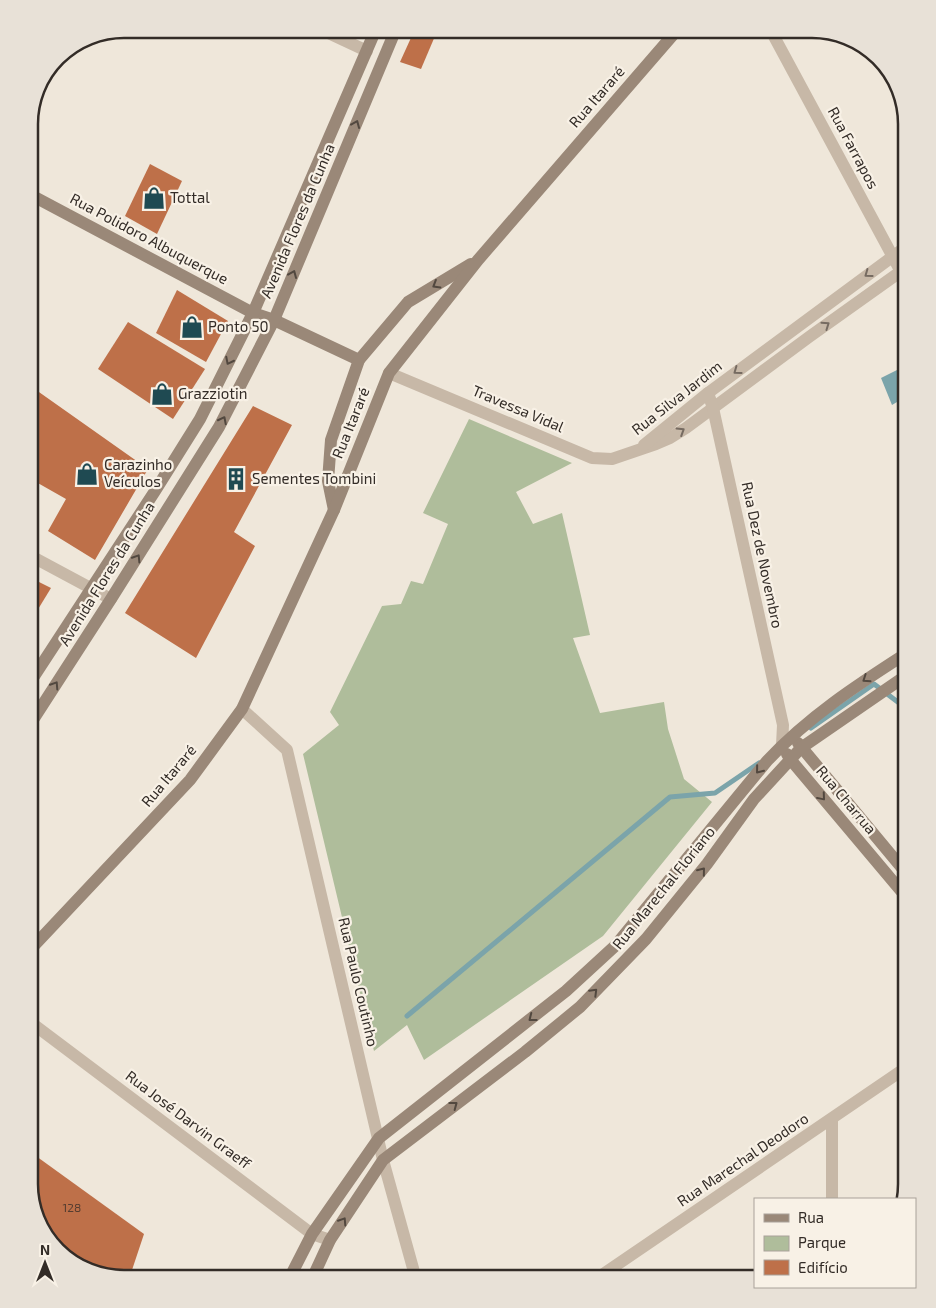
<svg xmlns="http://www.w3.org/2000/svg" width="936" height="1308" font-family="'Exo 2',sans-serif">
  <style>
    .green { fill: #afbd9b }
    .water { fill: #7ba4aa }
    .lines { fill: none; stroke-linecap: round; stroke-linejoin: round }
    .stream { stroke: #7ba4aa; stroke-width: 5 }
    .building { fill: #be7049 }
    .street { stroke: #c7b8a7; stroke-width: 12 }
    .secondary { stroke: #9a8878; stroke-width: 12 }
    .oneway { stroke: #52483f }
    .oneway2 { stroke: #766b61 }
    .labels { text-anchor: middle; stroke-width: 4.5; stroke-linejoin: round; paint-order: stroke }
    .number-label { font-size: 12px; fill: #563d30 }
    .street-label { font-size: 15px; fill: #332c27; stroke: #f8f1e6 }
    .poi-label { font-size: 15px; fill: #332c27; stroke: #f8f1e6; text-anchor: start }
    .rim { fill: none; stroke: #332c27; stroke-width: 2.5 }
  </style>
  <rect width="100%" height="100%" fill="#efe7da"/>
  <path class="green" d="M469 419 572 463 516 492 533 524 562 513 590 635 573 638 600 713 664 702 668 729 684 779 712 802 603 936 424 1060 407 1025 374 1051 303 754 339 725 330 712 382 606 401 604 411 581 423 584 448 524 423 513Z"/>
  <path class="water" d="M907 365V396L892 405 881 378Z"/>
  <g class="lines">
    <g class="stream">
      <path d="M811 728 874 684 907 709"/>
      <path d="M407 1016 670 797 715 793 759 763"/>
    </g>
  </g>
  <g class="building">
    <path d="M415 29H438L421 69 400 62Z"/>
    <path d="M150 164 182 181 157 234 125 216Z"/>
    <path d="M177 290 228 321 206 362 156 333Z"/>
    <path d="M128 322 205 369 173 419 98 369Z"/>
    <path d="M29 385 148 469 95 560 48 531 66 499 29 478Z"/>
    <path d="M253 406 292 425 234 532 255 546 196 658 125 613Z"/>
    <path d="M29 577 51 588 29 624Z"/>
    <path d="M29 1151 144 1234 129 1279H118L76 1266 42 1232 29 1184Z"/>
  </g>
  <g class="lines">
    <g class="street">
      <path d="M320 29 367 51"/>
      <path d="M770 29 907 283"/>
      <path d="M389 373 592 458 612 459 656 444 670 438 686 428 809 337 907 267"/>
      <path d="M708 393 713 408 783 725 782 745"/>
      <path d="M644 445 708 393 907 246"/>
      <path d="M29 555 111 599"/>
      <path d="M242 709 287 750 383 1160 416 1279"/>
      <path d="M29 1021 312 1234 330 1240"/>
      <path d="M832 1119V1199"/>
      <path d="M596 1279 907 1067"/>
    </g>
    <g class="secondary">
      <path d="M29 194 253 313 274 320 359 360"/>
      <path d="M334 510 328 481 331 440 359 360 408 302 471 264"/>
      <path d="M29 684 155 491 200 419 253 313 376 29"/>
      <path d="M29 726 111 599 219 427 274 320 396 29"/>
      <path d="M798 743 907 874"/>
      <path d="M787 754 790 759 907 898"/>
      <path d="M29 951 190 780 242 709 334 510 389 373 478 260 678 29"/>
      <path d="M289 1279 312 1234 379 1138 566 991 615 946 767 761C808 717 857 685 907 653"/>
      <path d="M312 1279 330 1240 383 1160 525 1052 580 1007 646 939 707 864 754 799 801 748 907 675"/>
    </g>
  </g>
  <defs><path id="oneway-chevron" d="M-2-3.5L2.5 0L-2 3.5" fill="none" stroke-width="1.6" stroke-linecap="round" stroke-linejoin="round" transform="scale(1.25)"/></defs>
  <g class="oneway">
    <use href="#oneway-chevron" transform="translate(356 124) rotate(-67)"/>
    <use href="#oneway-chevron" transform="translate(293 274) rotate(-67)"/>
    <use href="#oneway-chevron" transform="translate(436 285) rotate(149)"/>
    <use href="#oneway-chevron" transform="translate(229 361) rotate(117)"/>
    <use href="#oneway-chevron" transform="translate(223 420) rotate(-63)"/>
    <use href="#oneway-chevron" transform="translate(137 558) rotate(-58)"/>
    <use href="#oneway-chevron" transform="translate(866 679) rotate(146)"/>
    <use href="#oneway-chevron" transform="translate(55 685) rotate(-57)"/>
    <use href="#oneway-chevron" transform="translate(759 770) rotate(129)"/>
    <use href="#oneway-chevron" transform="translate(822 797) rotate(50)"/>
    <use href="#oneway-chevron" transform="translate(702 871) rotate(-51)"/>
    <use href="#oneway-chevron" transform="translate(594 992) rotate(-45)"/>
    <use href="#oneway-chevron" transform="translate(532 1018) rotate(142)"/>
    <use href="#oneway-chevron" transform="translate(454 1105) rotate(-37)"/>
    <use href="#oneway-chevron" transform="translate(343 1221) rotate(-57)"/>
  </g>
  <g class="oneway2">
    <use href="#oneway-chevron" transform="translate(868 274) rotate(144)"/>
    <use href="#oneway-chevron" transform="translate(826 325) rotate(-35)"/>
    <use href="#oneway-chevron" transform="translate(737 371) rotate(144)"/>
    <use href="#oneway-chevron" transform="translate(681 431) rotate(-32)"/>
  </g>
  <defs>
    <symbol id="shop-bare" viewBox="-9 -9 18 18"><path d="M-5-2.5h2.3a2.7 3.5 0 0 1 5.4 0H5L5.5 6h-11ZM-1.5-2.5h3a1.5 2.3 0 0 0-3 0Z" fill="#1f4a52" stroke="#f8f1e6" stroke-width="2.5" paint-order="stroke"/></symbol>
    <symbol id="building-bare" viewBox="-9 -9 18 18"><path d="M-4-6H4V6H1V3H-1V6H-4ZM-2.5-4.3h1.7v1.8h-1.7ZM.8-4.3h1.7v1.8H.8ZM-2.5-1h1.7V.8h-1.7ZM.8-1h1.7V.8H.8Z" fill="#1f4a52" stroke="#f8f1e6" stroke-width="2.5" paint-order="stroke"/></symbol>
  </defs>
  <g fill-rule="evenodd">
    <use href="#shop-bare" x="138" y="182" width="32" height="32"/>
    <use href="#shop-bare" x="176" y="311" width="32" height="32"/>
    <use href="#shop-bare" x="146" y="378" width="32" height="32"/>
    <use href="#shop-bare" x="71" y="458" width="32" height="32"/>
    <use href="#building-bare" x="220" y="463" width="32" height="32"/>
  </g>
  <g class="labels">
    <g class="number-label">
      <text x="72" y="1212">128</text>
    </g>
    <g class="street-label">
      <text transform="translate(597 97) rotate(-49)" y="5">Rua Itararé</text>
      <text transform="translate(853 148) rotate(62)" y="5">Rua Farrapos</text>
      <text transform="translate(298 221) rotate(-67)" y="5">Avenida Flores da Cunha</text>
      <text transform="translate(149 239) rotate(28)" y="5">Rua Polidoro Albuquerque</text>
      <text transform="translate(677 398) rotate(-38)" y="5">Rua Silva Jardim</text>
      <text transform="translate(518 409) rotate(23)" y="5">Travessa Vidal</text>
      <text transform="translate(351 423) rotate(-68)" y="5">Rua Itararé</text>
      <text transform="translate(762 555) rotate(78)" y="5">Rua Dez de Novembro</text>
      <text transform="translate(107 574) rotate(-58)" y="5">Avenida Flores da Cunha</text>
      <text transform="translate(169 776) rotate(-50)" y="5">Rua Itararé</text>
      <text transform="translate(846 800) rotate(50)" y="5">Rua Charrua</text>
      <text transform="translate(664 888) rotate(-51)" y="5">Rua Marechal Floriano</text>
      <text transform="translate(358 982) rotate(77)" y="5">Rua Paulo Coutinho</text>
      <text transform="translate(188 1120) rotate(37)" y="5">Rua José Darvin Graeff</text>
      <text transform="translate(743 1160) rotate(-34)" y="5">Rua Marechal Deodoro</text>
    </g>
    <g class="poi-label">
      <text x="170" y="203">Tottal</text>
      <text x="208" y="332">Ponto 50</text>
      <text x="178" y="399">Grazziotin</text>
      <text x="104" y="470">Carazinho<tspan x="104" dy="17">Veículos</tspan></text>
      <text x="252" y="484">Sementes Tombini</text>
    </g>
  </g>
  <path d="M0 0H936V1308H0ZM124 38H812A86 86 0 0 1 898 124V1184A86 86 0 0 1 812 1270H124A86 86 0 0 1 38 1184V124A86 86 0 0 1 124 38Z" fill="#e8e1d7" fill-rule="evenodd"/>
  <path class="rim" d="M124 38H812A86 86 0 0 1 898 124V1184A86 86 0 0 1 812 1270H124A86 86 0 0 1 38 1184V124A86 86 0 0 1 124 38Z"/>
  <rect x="754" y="1198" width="162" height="90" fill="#f8f1e6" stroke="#a9a29a"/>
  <rect x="764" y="1214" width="25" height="8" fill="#9a8878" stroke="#a9a29a"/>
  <text x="798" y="1223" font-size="15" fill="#332c27">Rua</text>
  <rect x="764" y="1236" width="25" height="15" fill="#afbd9b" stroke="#a9a29a"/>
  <text x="798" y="1248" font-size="15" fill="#332c27">Parque</text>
  <rect x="764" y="1260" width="25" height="15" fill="#be7049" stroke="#a9a29a"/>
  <text x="798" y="1273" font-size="15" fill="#332c27">Edifício</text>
  <g transform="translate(45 1263)" stroke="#f8f1e6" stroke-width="4" paint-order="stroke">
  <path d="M0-4L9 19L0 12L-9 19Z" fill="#332c27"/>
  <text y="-8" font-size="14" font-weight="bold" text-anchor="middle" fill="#332c27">N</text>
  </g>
</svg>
